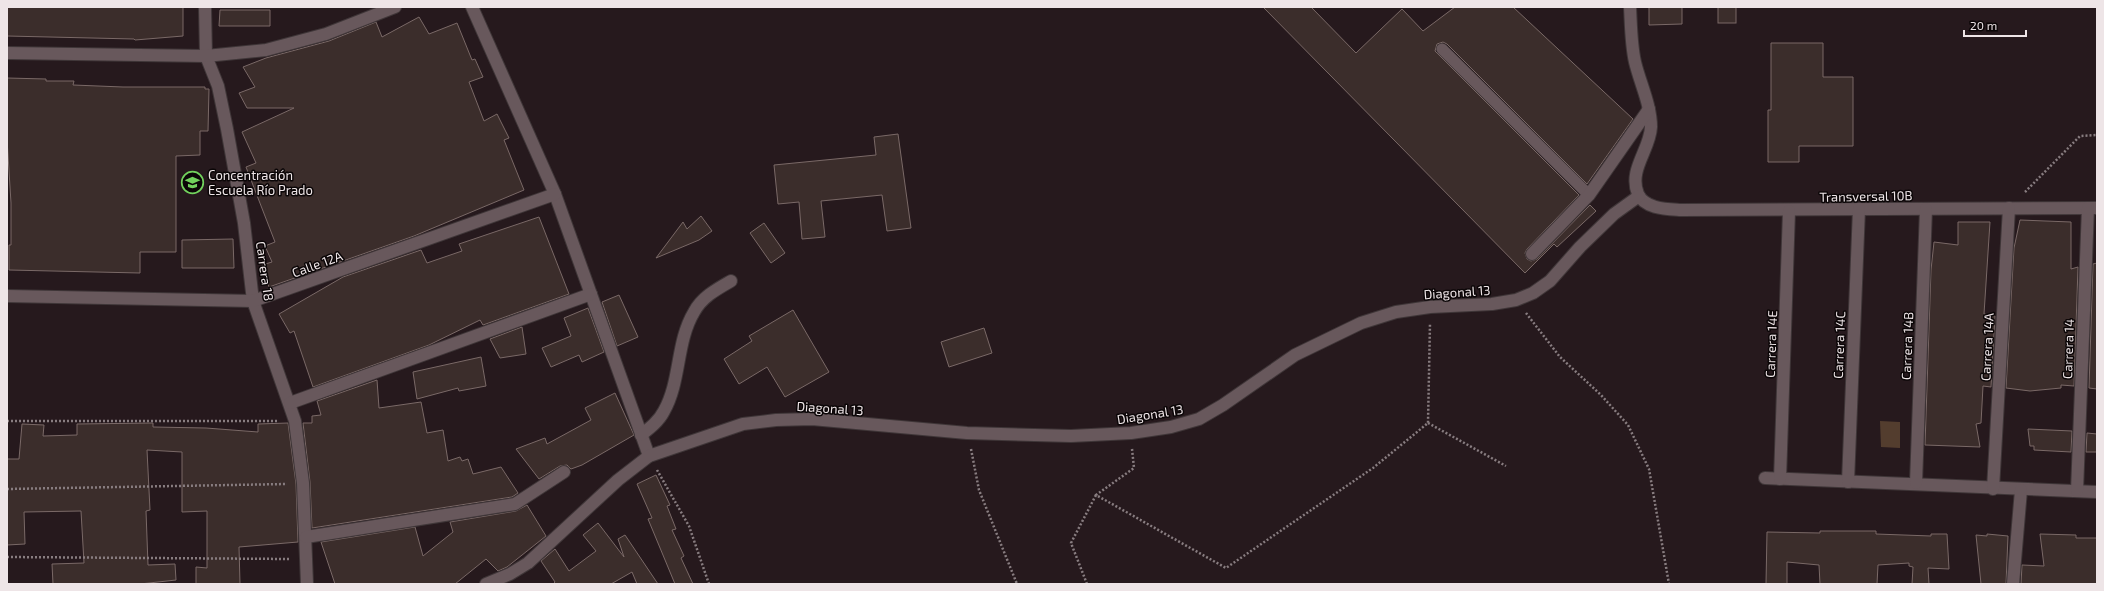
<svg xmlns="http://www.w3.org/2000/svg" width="2104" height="591" font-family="'Exo 2',sans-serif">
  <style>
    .green { fill: #533d2e }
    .building { fill: #3b2d2b; stroke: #7a6967 }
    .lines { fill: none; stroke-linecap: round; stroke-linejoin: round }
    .lane-casing { stroke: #3f3638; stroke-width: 12 }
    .street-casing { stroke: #3f3638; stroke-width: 14 }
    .path { stroke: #887d80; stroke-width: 2.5; stroke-dasharray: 2 2; stroke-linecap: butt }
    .lane { stroke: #68585c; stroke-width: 11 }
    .street { stroke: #68585c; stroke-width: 12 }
    .labels { text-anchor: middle; stroke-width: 3; stroke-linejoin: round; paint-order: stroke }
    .poi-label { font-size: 13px; fill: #eee5e7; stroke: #0b0607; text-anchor: start }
    .street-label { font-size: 13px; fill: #eee5e7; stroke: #0b0607 }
  </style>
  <rect width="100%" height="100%" fill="#26191d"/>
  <path class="green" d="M1880 421 1900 422V448L1881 447Z"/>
  <g class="building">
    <path d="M7 7H183V36L135 40 134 39 7 36Z"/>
    <path d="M1263 7H1311L1356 53 1402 9 1423 31 1455 7H1513L1633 119 1587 184 1447 44 1443 42 1437 44 1435 51 1579 195 1527 249 1525 253 1527 259 1531 261 1537 259 1590 205 1596 211 1557 247 1554 244 1525 273Z"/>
    <path d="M1649 7H1682V24L1649 25Z"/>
    <rect x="1718" y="7" width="18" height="16"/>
    <path d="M220 10H270V26H219Z"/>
    <path d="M419 17 429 34 457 23 472 60 475 59 483 77 469 82 484 121 497 114 509 138 504 140 524 190 414 236 269 287 262 265 272 262 265 246 275 242 246 167 256 163 242 132 294 108H247L239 93 255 87 243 67 266 58 329 41 376 22 382 37Z"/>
    <path d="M1771 43H1823V77H1853V146H1799V162H1768V110H1771Z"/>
    <path d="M7 78 46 79V81H74L73 85 123 87H205V89H209L208 131H200V155L176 156V252H140V273L9 270V245H11V203L7 139Z"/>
    <path d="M898 134 911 228 887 231 882 195 821 201 825 237 802 239 799 202 778 204 774 165 876 155 874 137Z"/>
    <path d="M701 216 712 231 699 240 656 258 683 222 687 229Z"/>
    <path d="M539 217 569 294 483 325 480 320 429 345 313 387 294 331 290 333 279 314 343 277 421 250 427 263 462 251 459 244Z"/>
    <path d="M2020 220 2071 222V269L2078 267 2074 386 2061 385V388L2030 391 2006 388 2014 248Z"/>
    <path d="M1958 222H1990L1984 314 1995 316 1991 387 1983 386 1981 423 1976 424 1980 447 1925 445 1931 270 1934 242 1958 245Z"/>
    <path d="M764 223 785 253 771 263 750 233Z"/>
    <path d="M233 239 234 268H182V240Z"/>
    <path d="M2097 263V389L2089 388 2093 264Z"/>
    <path d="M619 295 638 337 617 346 602 302Z"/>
    <path d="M588 308 604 352 582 362 579 355 551 367 542 348 571 336 564 318Z"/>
    <path d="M793 310 829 372 785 397 767 367 739 384 724 359 752 341 749 336Z"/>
    <path d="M522 327 526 354 500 358 490 339Z"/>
    <path d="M984 328 992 353 949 367 941 342Z"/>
    <path d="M481 357 486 386 459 391 458 388 417 399 413 372Z"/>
    <path d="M377 380 379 408 421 402 427 433 443 430 448 461 460 457 462 461 468 459 473 474 501 467 518 493 512 497 312 528 310 482 303 423H312V416L321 415 317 401Z"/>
    <path d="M615 393 634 435 582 465 571 469 567 465 560 466 539 479 516 449 545 438 547 444 591 420 585 408Z"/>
    <path d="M153 423V427L206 428 258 432V424L288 423 296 484 298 542 239 547 240 584H196V567L207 568V511L182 512V452L147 450 150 510 146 511 148 565 175 564 176 580 140 584H53L52 564 84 563 81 511 24 512 25 544 7 545V459H19L22 424 44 425 43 436 77 435V424Z"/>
    <path d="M2028 429 2072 431 2071 452 2034 450V446H2030Z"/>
    <path d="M2087 433 2097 434V452H2086Z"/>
    <path d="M656 475 670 505 667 506 676 529 672 530 684 556 681 558 693 584H675L648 519 652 518 637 484Z"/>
    <path d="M527 505 546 536 507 567 498 571 486 559 455 584H335L321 542 415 527 423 556 453 532 450 522 516 511Z"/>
    <path d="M598 523 624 557 618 539 625 535 658 584H637L632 572 611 584H553L555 582 541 561 555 549 569 571 596 551 583 535Z"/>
    <path d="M1820 531H1876V534L1931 536V534H1947L1949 569 1928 568 1929 584H1912L1913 567 1909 566V563L1878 565 1877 584H1820L1819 565 1787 562V584H1766L1767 532 1820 533Z"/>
    <path d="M1987 534 2008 536 2006 584H1981L1976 535 1987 536Z"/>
    <path d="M2040 534 2076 535V538H2097V584H2021L2022 565 2044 566Z"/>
  </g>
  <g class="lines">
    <defs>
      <path id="lane" d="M1442 49 1589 195"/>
      <g id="street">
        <path d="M205 7 206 56 218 86 227 129 244 223 253 301 295 421 303 483 307 584"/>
        <path d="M472 7 555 194 649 456"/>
        <path d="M1630 7C1631 25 1631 44 1635 62 1640 83 1651 105 1651 127 1650 150 1628 170 1638 194 1645 209 1667 209 1681 210L2097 208"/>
        <path d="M7 53 206 56 266 50 326 34 395 7"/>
        <path d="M1532 254 1589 195 1649 109"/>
        <path d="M7 296 253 301 555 194"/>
        <path d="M290 403 591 294"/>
        <path d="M641 435C650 428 659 421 664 411 681 381 676 342 694 312 702 297 717 289 731 281"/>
        <path d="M1765 478 2097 492"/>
        <path d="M1780 479 1789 211"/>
        <path d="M1848 482 1859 209"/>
        <path d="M1916 483 1926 209"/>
        <path d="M1993 489 2009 208"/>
        <path d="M2077 491 2088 208"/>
        <path d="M306 537 515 504 564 472"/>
        <path d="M486 584 510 574 528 563 618 480 649 456 743 424 776 420 812 419 967 433 1071 436 1131 433 1171 427 1199 419 1223 405 1295 355 1361 323 1396 312 1430 307 1492 304 1516 300 1533 293 1550 281 1580 247 1614 214 1639 196"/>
        <path d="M2013 584 2021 490"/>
      </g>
    </defs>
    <use href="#lane" class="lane-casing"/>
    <use href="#street" class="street-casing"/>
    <g class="path">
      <path d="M2025 192 2080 136 2097 135"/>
      <path d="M1526 313 1560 357 1601 395 1628 425 1649 469 1669 584"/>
      <path d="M7 421H279"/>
      <path d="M1428 423 1506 466"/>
      <path d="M971 449 979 490 1017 584"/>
      <path d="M1132 449 1134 468 1096 495 1226 568 1373 468 1428 423 1430 323"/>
      <path d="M657 470 689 526 709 584"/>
      <path d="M7 489 287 484"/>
      <path d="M7 557 290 559"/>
      <path d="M1087 584 1071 543 1096 495"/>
    </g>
    <use href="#lane" class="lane"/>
    <use href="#street" class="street"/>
  </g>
  <defs>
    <symbol id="school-ring" viewBox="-11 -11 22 22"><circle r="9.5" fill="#0b0607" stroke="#72d25d" stroke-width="1.5"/><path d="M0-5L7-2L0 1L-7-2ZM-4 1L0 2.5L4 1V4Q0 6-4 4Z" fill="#72d25d"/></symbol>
  </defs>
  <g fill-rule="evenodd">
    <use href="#school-ring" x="180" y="170" width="25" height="25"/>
  </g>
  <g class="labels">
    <g class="poi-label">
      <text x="208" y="180">Concentración<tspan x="208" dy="15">Escuela Río Prado</tspan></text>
    </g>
    <g class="street-label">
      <text transform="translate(1866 196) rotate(-1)" y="5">Transversal 10B</text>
      <text transform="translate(317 264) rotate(-20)" y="5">Calle 12A</text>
      <text transform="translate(265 271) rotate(82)" y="5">Carrera 18</text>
      <text transform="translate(1457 292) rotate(-4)" y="5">Diagonal 13</text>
      <text transform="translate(1771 344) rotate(-88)" y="5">Carrera 14E</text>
      <text transform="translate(1839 345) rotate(-88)" y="5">Carrera 14C</text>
      <text transform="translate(1907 346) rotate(-88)" y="5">Carrera 14B</text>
      <text transform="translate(1987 347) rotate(-87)" y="5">Carrera 14A</text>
      <text transform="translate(2068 349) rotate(-88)" y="5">Carrera 14</text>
      <text transform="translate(830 408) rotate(4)" y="5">Diagonal 13</text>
      <text transform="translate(1150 414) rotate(-9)" y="5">Diagonal 13</text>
    </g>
  </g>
  <rect width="2104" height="591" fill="none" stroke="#eee5e7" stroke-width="16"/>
  <path d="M1964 30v6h62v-6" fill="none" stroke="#eee5e7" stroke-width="2"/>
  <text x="1970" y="30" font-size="12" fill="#eee5e7" stroke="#0b0607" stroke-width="3" paint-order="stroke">20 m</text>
</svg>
